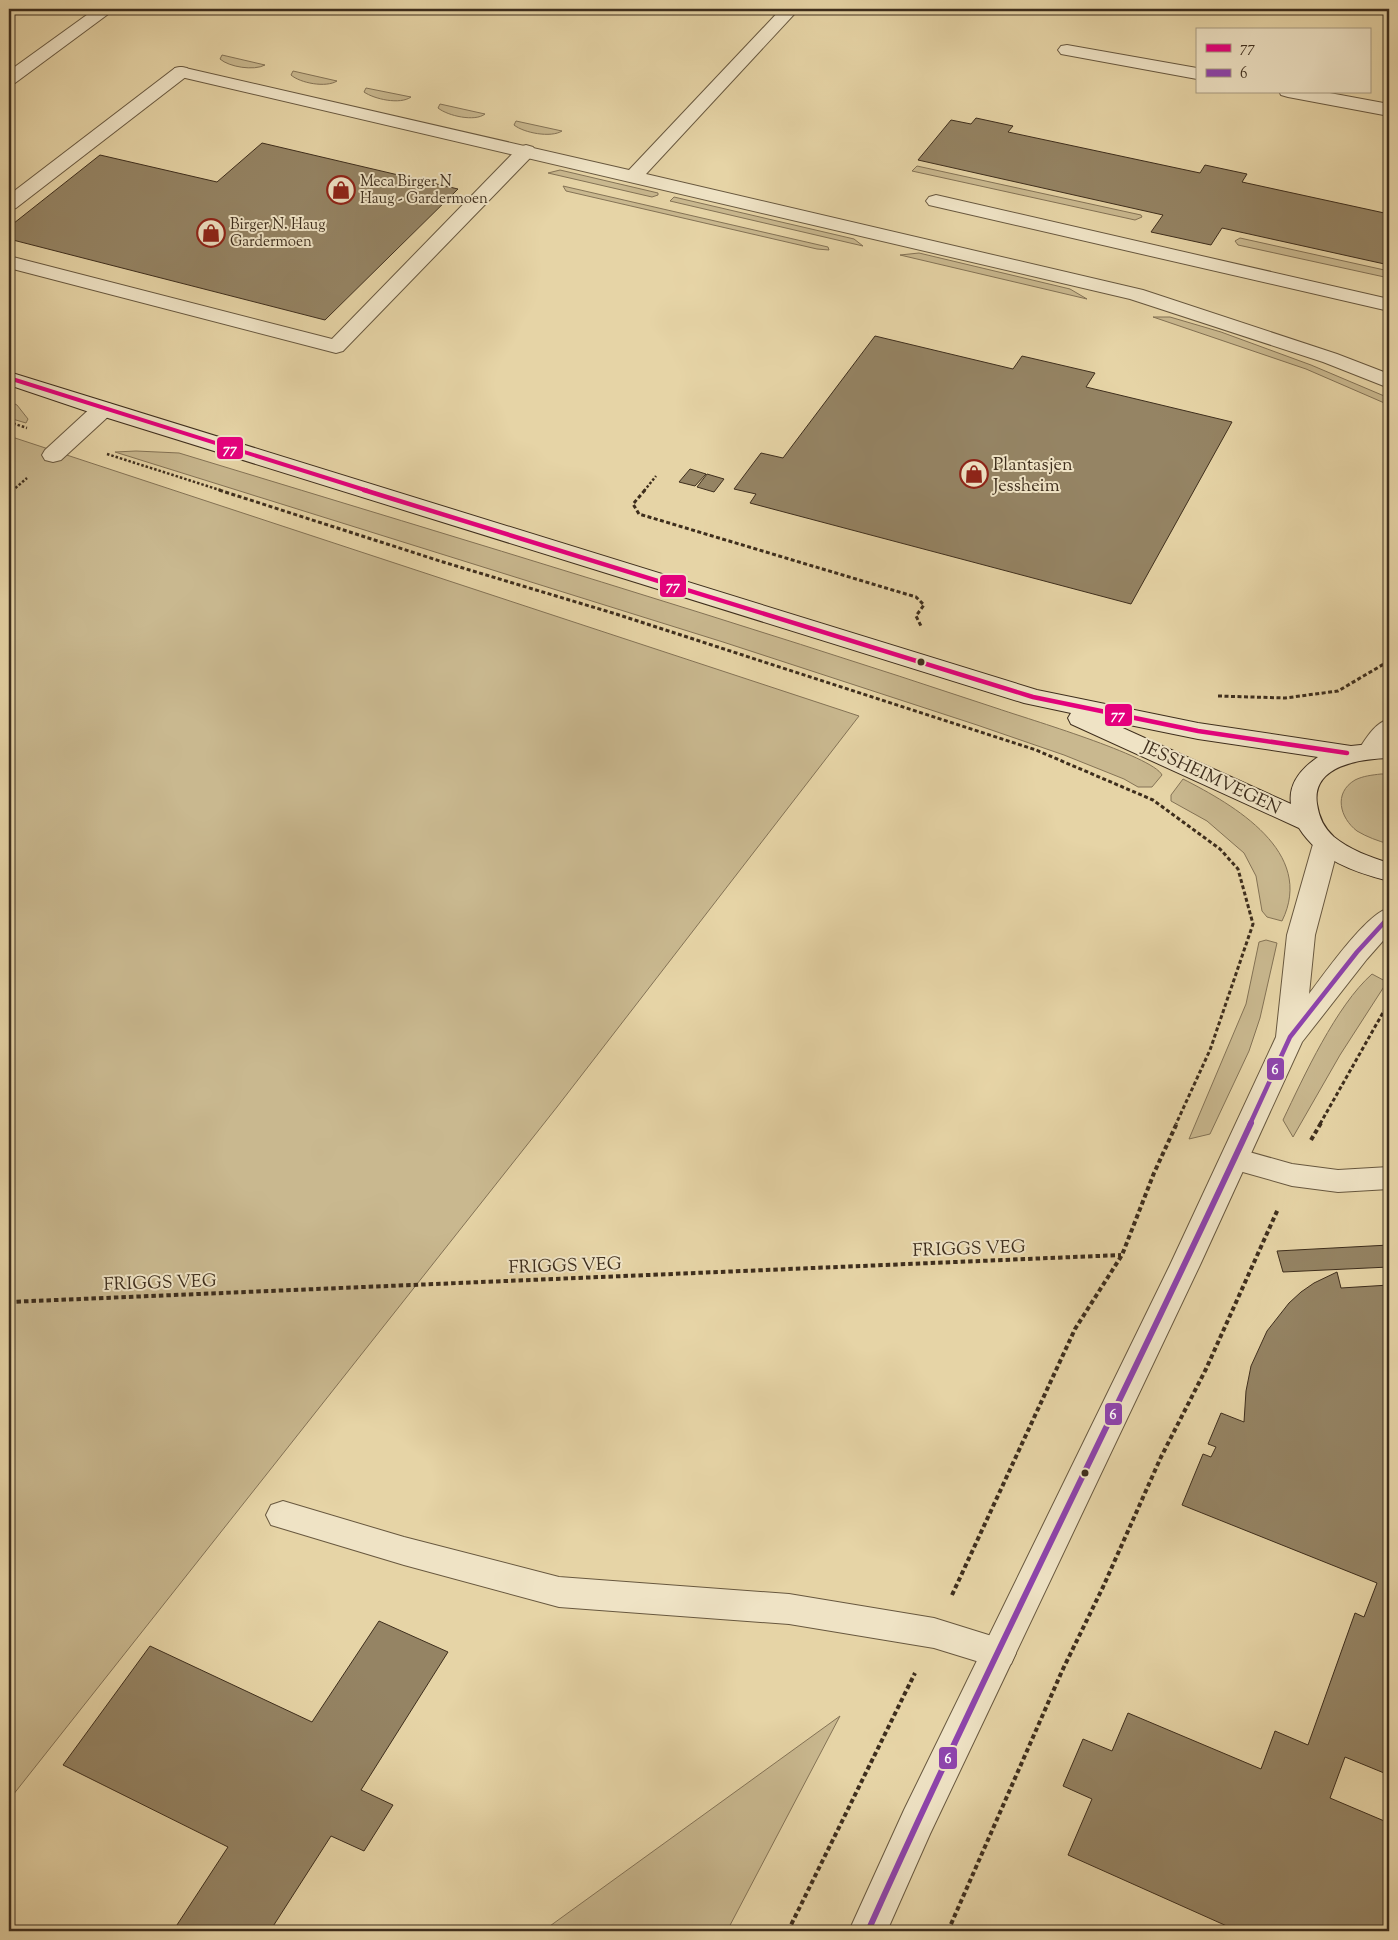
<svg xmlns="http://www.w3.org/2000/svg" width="1398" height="1940" font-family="'Sorts Mill Goudy',serif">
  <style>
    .green { fill: #c9b88f; stroke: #847356 }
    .building { fill: #958464; stroke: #3e2e1d }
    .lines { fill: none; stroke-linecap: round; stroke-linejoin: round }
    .service-casing { stroke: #68583f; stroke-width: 2 }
    .minor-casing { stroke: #68583f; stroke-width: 2 }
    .tertiary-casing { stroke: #68583f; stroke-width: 2 }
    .secondary-casing { stroke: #3e2e1d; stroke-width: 2 }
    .path-far2 { stroke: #3e2e1d; stroke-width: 2.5; stroke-dasharray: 2.5 2; stroke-linecap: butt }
    .path-far1 { stroke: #3e2e1d; stroke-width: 3; stroke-dasharray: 4 2.5; stroke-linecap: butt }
    .path { stroke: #3e2e1d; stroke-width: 4; stroke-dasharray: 4.5 3; stroke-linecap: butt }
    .service { fill: #efe3c5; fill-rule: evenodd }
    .minor { fill: #efe3c5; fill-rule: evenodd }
    .tertiary { fill: #efe3c5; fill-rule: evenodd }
    .secondary { fill: #efe3c5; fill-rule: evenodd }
    .bus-1-far1-casing { stroke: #efe3c5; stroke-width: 6 }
    .bus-1-casing { stroke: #efe3c5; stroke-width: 8 }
    .bus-2-far1-casing { stroke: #efe3c5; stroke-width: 8 }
    .bus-2-casing { stroke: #efe3c5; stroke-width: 10 }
    .bus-1-far1 { stroke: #e5007d; stroke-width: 4 }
    .bus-1 { stroke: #e5007d; stroke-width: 4.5 }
    .bus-2-far1 { stroke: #8e44ad; stroke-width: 4.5 }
    .bus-2 { stroke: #8e44ad; stroke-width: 6 }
    .bus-dot { fill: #3e2e1d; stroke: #efe3c5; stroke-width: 2 }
    .labels { text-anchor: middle; stroke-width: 4; stroke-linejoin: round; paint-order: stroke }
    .far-poi-label { font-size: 15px; fill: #3e2e1d; stroke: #efe3c5; text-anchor: start }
    .poi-label { font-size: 18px; fill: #3e2e1d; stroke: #efe3c5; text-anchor: start }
    .street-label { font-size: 18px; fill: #3e2e1d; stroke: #efe3c5 }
    .line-badge { stroke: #efe3c5; stroke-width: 2 }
    .badge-label { font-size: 14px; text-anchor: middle; font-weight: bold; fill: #fff }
  </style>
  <rect width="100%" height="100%" fill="#e6d4a6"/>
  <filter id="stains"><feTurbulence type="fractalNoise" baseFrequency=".004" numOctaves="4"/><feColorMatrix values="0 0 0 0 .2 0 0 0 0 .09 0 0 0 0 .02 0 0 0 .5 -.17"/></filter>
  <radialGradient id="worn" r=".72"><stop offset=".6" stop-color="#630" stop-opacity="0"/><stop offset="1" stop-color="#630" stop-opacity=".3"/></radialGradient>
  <g class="green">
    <path d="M222 55 265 65C254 71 229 67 220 59Z"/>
    <path d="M293 71 337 81C326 88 300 83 291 75Z"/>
    <path d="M366 88 411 97C400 105 374 99 364 92Z"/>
    <path d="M440 104 485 114C475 122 448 116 438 108Z"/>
    <path d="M516 121 562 131C551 138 524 133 514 125Z"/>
    <path d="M917 166 1141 215 1142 217 1135 220 912 171Z"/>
    <path d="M560 170 658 193V195L652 197 548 173Z"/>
    <path d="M563 186 828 247 829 250 817 249 566 191Z"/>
    <path d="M674 197 854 239 863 246 670 201Z"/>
    <path d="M1240 238 1389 271V278L1238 245 1235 241Z"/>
    <path d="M919 253 1070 289 1087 299 900 255Z"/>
    <path d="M1153 317H1170L1221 332 1311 365 1389 398V405L1306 369Z"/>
    <path d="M9 401 17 405 28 419 26 423 9 418Z"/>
    <path d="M9 436 859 716 557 1107 9 1800Z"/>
    <path d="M136 451 179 453 202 460C468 541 735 621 999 709 1025 718 1153 756 1162 775L1152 787H1138L1124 779 1064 755 977 725 723 642 115 452Z"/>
    <path d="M1381 774H1389V844C1378 841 1367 837 1357 831 1340 818 1333 793 1355 780 1363 776 1372 775 1381 774Z"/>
    <path d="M1183 779C1234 805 1316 852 1282 921L1267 917 1262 911 1256 876 1244 853 1207 821 1171 801V795Z"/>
    <path d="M1266 940 1277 943 1260 1018 1249 1051 1210 1134 1189 1139 1246 1004 1259 942Z"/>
    <path d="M1372 974 1387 982 1340 1055 1293 1137 1283 1120C1304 1076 1336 1006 1372 974Z"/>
    <path d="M840 1716 727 1931H543Z"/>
  </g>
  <g class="building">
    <path d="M976 118 1013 126 1008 132 1200 173 1205 165 1247 174 1242 182 1389 214V265L1222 228 1211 245 1151 232 1163 215 918 160 951 120 971 124Z"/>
    <path d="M262 143 458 189 325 320 9 239V227L100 155 217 182Z"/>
    <path d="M875 336 1013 369 1022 356 1095 373 1086 387 1232 422 1131 604 750 503 756 494 734 489 761 453 783 458Z"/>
    <path d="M690 469 706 474 695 486 679 482Z"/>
    <path d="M707 474 724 479 714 492 697 487Z"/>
    <path d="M1389 1245V1267L1283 1272 1277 1251Z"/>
    <path d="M1337 1272 1341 1288 1389 1285V1775L1345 1757 1330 1798 1389 1823V1931H1238L1068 1855 1092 1799 1063 1786 1083 1739 1112 1751 1128 1713 1261 1769 1275 1731 1308 1745 1355 1613 1364 1617 1377 1583 1182 1505 1203 1454 1211 1457 1216 1447 1208 1444 1221 1413 1244 1422 1246 1391 1251 1366 1267 1331 1289 1303 1301 1292 1314 1283Z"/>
    <path d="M379 1621 448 1652 361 1790 393 1805 364 1851 331 1836 270 1931H173L228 1847 63 1765 150 1646 312 1722Z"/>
  </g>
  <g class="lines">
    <defs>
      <g id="service">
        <path d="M1067 45 1197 68V79L1061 54 1058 50 1061 46Z"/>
        <path d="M181 67 187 68 190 72 187 76 16 208 9 210V195L175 68Z"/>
        <path d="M1279 91H1319L1389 104V116L1288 97 1281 95Z"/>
        <path d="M526 145 533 147 536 151 533 155 343 351 336 353 9 268V256L332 339 519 147Z"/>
        <path d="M936 195 1389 299V311L929 205 926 201 929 197Z"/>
        <path d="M103 402 111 404 114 409 111 414 61 460 53 462 45 460 42 455 45 450 95 404Z"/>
        <path d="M1235 1148 1292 1164 1338 1170 1389 1167V1189L1338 1192 1292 1186 1225 1167 1220 1159 1225 1151Z"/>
        <path d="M283 1501 404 1537 559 1577 789 1594 934 1618 1011 1642 1016 1653 1011 1664 999 1668 934 1648 789 1624 559 1607 404 1565 271 1525 266 1515 271 1505Z"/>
      </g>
      <g id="minor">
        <path d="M95 9H115L15 83 9 84V71Z"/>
        <path d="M781 9H799L646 174 1143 290 1337 354 1389 374V388L1323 362 1130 299 181 77 175 76 172 72 175 68 181 67 629 170Z"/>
        <path d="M1326 835 1335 838 1339 844 1315 935 1309 994C1325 973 1366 914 1389 908V934L1367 959 1302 1042 1200 1265 930 1834 887 1931H849L904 1810 1170 1265 1276 1037 1287 935 1313 844 1317 838Z"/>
      </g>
      <path id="tertiary" d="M1389 719C1390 739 1390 762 1363 755L1359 749C1367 737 1375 723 1389 719Z"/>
      <path id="secondary" d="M9 372 1037 690 1198 723 1351 746 1389 742V758C1361 759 1311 765 1317 804 1319 818 1324 828 1334 837 1350 850 1370 857 1389 863V881C1354 872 1319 860 1299 828L1071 724 1068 718 1071 713 1024 703 95 414 9 385ZM1105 720 1198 739 1318 757C1302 768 1288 783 1291 804Z"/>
    </defs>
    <use href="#service" class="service-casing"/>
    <use href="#minor" class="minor-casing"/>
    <use href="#tertiary" class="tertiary-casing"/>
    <use href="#secondary" class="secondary-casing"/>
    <g class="path-far2">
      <path d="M9 422 27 428"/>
      <path d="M107 454 223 491"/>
      <path d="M12 491 27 478"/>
      <path d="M644 491 656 476"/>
    </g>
    <g class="path-far1">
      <path d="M219 490 443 562 616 614 1036 750 1153 800 1220 849 1238 869 1253 924 1210 1050 1176 1124"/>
      <path d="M645 490 633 504 639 514 916 597 924 605 916 616 921 626"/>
      <path d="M9 494 14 490"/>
      <path d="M1218 696 1285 698 1338 691 1389 661"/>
      <path d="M1320 1124 1389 1002"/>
    </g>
    <g class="path">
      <path d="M1311 1140 1321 1123"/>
      <path d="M9 1302 1121 1255"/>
      <path d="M952 1595 1075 1329 1122 1255 1154 1173 1177 1123"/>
      <path d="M788 1931 915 1673"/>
      <path d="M948 1931 1062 1671 1103 1587 1161 1457 1206 1369 1278 1209"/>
    </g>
    <use href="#service" class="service"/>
    <use href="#minor" class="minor"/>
    <use href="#tertiary" class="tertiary"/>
    <use href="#secondary" class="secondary"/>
    <defs>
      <path id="bus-1-far1" d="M9 378 368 491"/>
      <path id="bus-1" d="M364 490 1033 697 1198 731 1347 753"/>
      <path id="bus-2-far1" d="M1250 1124 1290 1037 1357 952 1389 917"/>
      <path id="bus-2" d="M868 1931C990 1659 1126 1393 1251 1123"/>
    </defs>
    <use href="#bus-1-far1" class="bus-1-far1-casing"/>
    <use href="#bus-1" class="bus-1-casing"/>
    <use href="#bus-2-far1" class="bus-2-far1-casing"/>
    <use href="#bus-2" class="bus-2-casing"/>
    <use href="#bus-1-far1" class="bus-1-far1"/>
    <use href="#bus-1" class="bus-1"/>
    <use href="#bus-2-far1" class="bus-2-far1"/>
    <use href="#bus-2" class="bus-2"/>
  </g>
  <defs>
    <symbol id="shop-ring" viewBox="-11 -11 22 22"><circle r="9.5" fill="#efe3c5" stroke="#8f2418" stroke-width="1.5"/><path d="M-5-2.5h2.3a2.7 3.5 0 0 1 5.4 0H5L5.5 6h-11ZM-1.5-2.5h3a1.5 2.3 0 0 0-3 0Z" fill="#8f2418"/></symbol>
  </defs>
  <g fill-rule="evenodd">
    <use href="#shop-ring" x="325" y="174" width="32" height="32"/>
    <use href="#shop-ring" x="195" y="217" width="32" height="32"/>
    <use href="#shop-ring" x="958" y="458" width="32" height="32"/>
  </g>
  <g class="bus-dot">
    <circle cx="921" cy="662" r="4.5"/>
    <circle cx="1085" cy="1473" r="4.5"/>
  </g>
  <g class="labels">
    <g class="far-poi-label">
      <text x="360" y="186">Meca Birger N<tspan x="360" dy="17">Haug - Gardermoen</tspan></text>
      <text x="230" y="229">Birger N. Haug<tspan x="230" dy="17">Gardermoen</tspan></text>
    </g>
    <g class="poi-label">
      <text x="993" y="470">Plantasjen<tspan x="993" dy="21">Jessheim</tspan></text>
    </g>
    <g class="street-label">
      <text transform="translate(1212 777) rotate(25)" y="6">JESSHEIMVEGEN</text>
      <text transform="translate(969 1248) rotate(-2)" y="6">FRIGGS VEG</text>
      <text transform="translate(565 1265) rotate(-2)" y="6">FRIGGS VEG</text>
      <text transform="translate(160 1282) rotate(-2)" y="6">FRIGGS VEG</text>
    </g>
  </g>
  <g class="line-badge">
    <rect x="216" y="436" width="28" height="24" rx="5" fill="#e5007d"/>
    <rect x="659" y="574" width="28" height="24" rx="5" fill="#e5007d"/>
    <rect x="1104" y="703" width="29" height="24" rx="5" fill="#e5007d"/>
    <rect x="1266" y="1057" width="19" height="24" rx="5" fill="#8e44ad"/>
    <rect x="1104" y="1402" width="19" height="24" rx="5" fill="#8e44ad"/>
    <rect x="938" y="1746" width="20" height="24" rx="5" fill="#8e44ad"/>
  </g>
  <g class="badge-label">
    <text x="230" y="453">77</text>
    <text x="673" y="590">77</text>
    <text x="1118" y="719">77</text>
    <text x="1275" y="1074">6</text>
    <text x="1113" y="1419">6</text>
    <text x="948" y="1763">6</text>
  </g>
  <rect width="1398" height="1940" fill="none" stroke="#e6d4a6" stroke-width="30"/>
  <rect x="10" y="10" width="1378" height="1920" fill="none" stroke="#3e2e1d" stroke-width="2.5"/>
  <rect x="15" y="15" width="1368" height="1910" fill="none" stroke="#3e2e1d"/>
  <rect x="1196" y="28" width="175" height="65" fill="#efe3c5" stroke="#a89b82"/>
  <rect x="1206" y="44" width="25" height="8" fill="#e5007d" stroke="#a89b82"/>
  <text x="1240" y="52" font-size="15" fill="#3e2e1d">77</text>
  <rect x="1206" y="69" width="25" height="8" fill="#8e44ad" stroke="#a89b82"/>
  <text x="1240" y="78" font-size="15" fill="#3e2e1d">6</text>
  <rect width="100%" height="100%" filter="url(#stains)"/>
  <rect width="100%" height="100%" fill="url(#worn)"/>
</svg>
